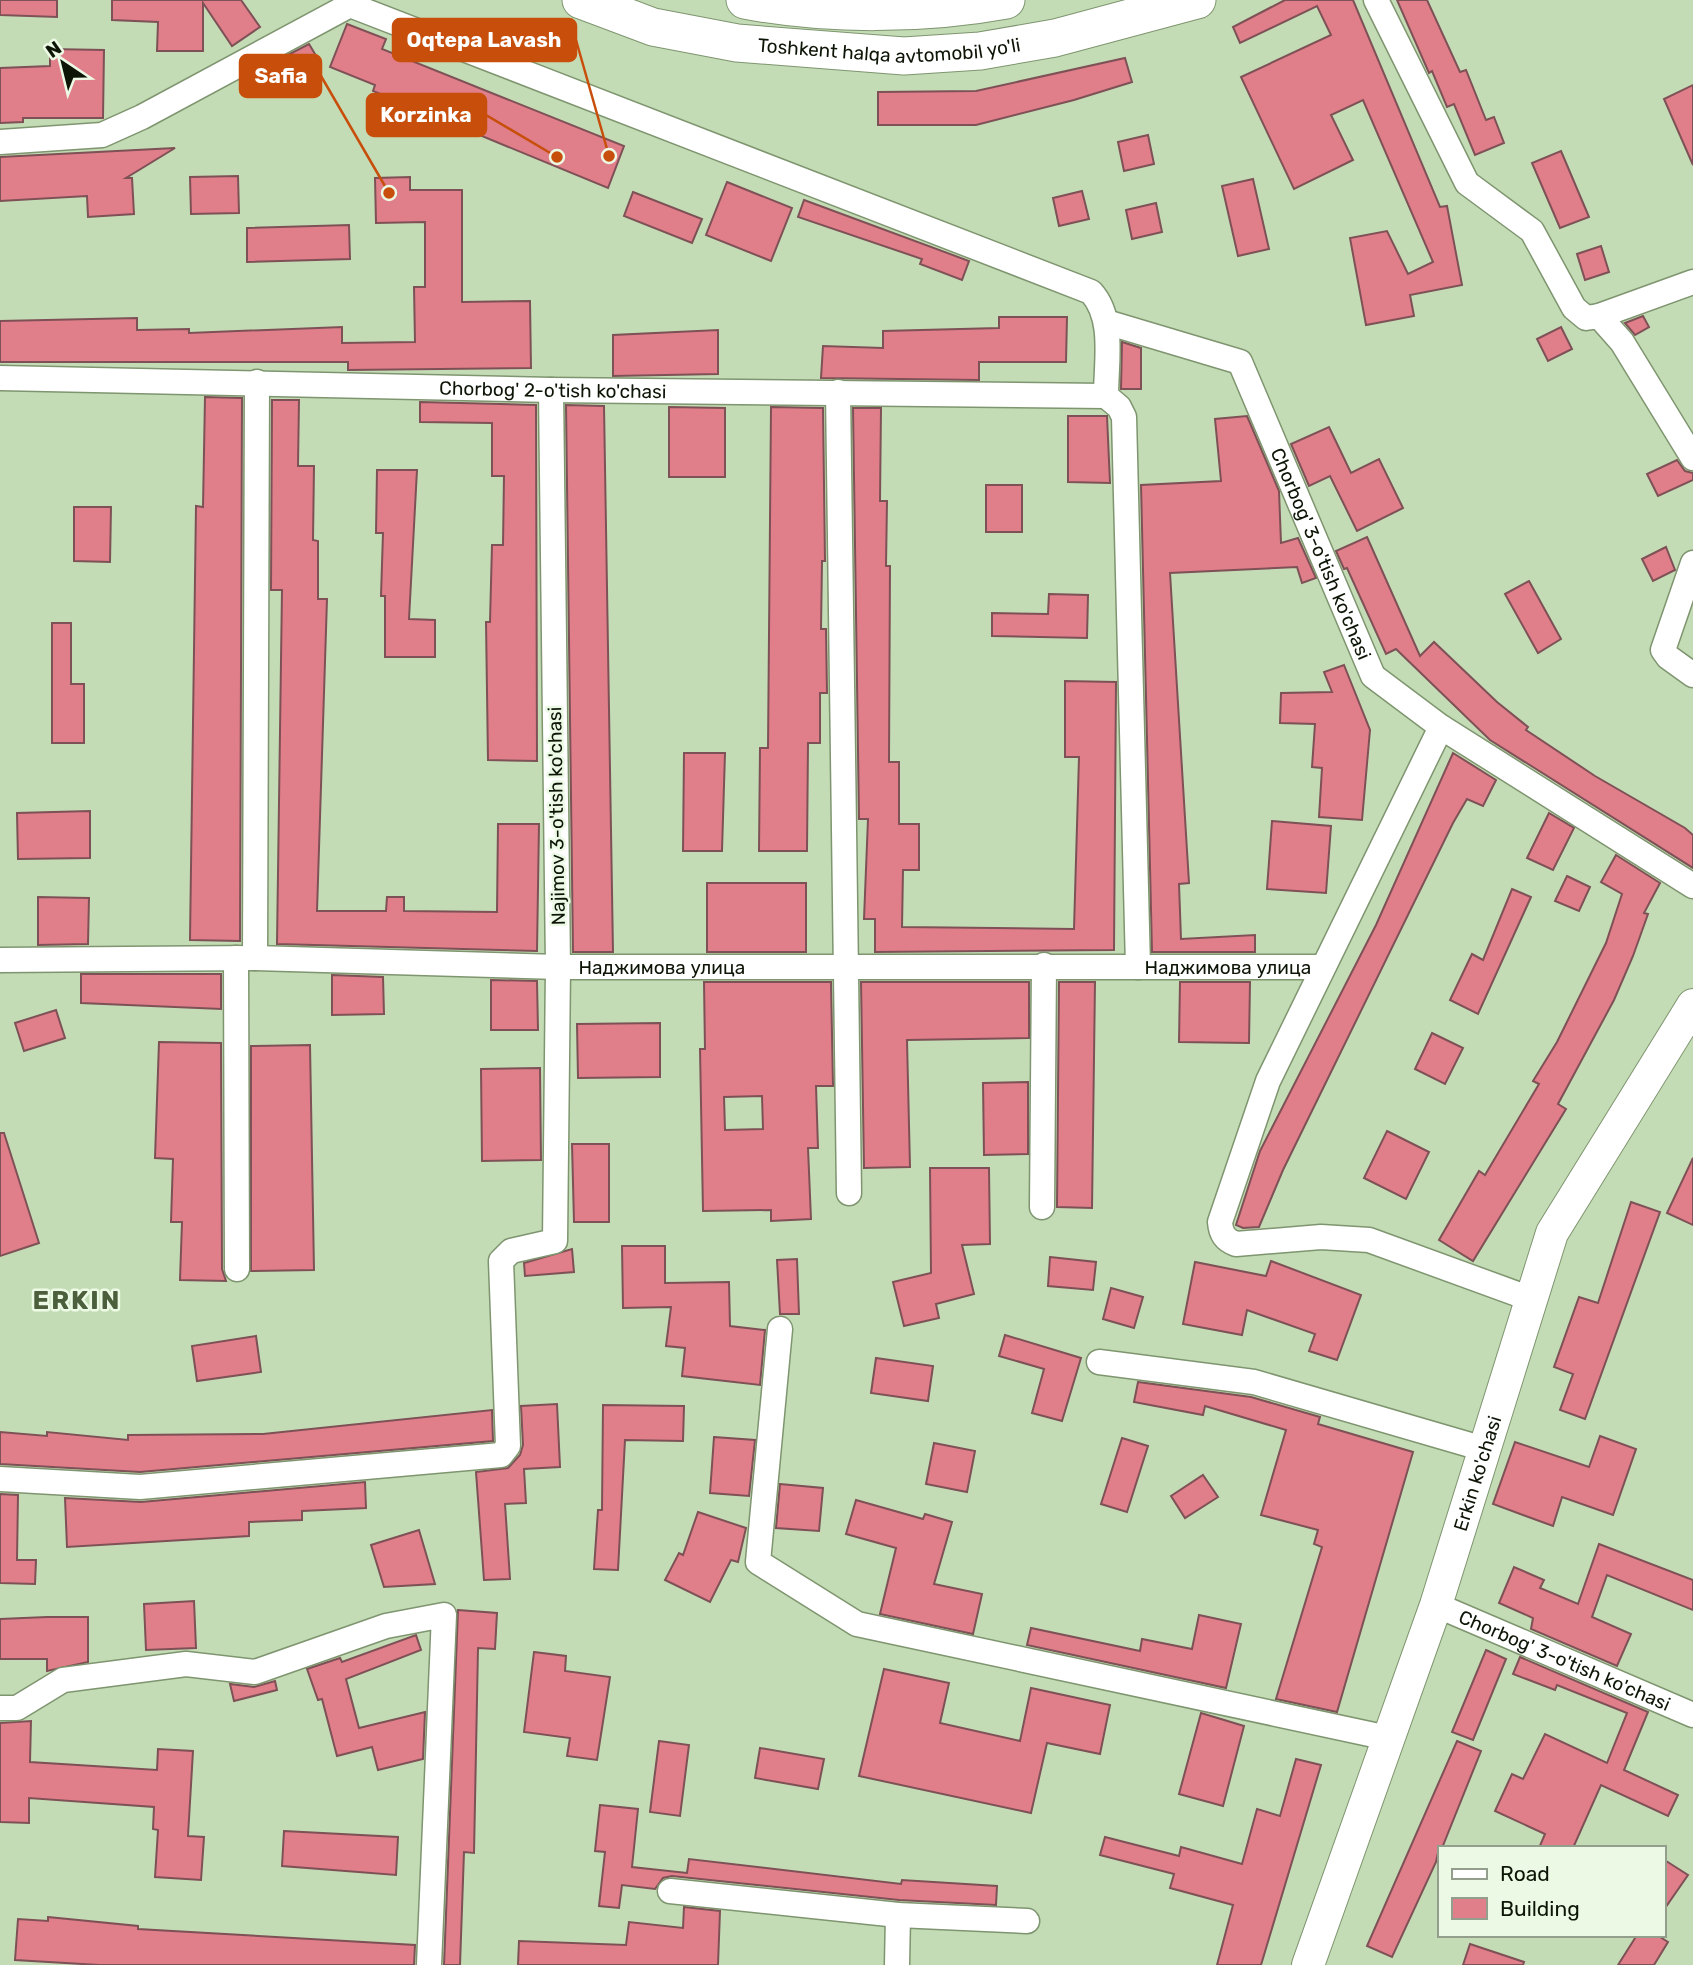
<svg xmlns="http://www.w3.org/2000/svg" width="1693" height="1965" font-family="Rubik,sans-serif">
  <style>
    .building { fill: #e07e89; stroke: #7e5156; stroke-width: 2; fill-rule: evenodd }
    .lines { fill: none; stroke-linecap: round; stroke-linejoin: round }
    .minor-casing { stroke: #7e956f; stroke-width: 27 }
    .major-casing { stroke: #7e956f; stroke-width: 34 }
    .highway-casing { stroke: #7e956f; stroke-width: 39 }
    .minor { stroke: #fff; stroke-width: 24 }
    .major { stroke: #fff; stroke-width: 32 }
    .highway { stroke: #fff; stroke-width: 37 }
    .labels { text-anchor: middle; stroke-width: 5; stroke-linejoin: round; paint-order: stroke }
    .street-label { font-size: 19px; fill: #0d1507; stroke: #ecf9e5 }
    .district-label { font-size: 26px; font-weight: bold; letter-spacing: 2px; fill: #4b5f3c; stroke: #ecf9e5 }
    .leader { fill: none; stroke: #c74f0b; stroke-width: 2.5 }
    .callout-dot { fill: #c74f0b; stroke: #ecf9e5; stroke-width: 2.5 }
    .callout { fill: #c74f0b; stroke: #c74f0b; stroke-width: 2.5 }
    .callout-label { font-size: 21px; text-anchor: middle; font-weight: bold; fill: #fff }
  </style>
  <rect width="100%" height="100%" fill="#c4dcb5"/>
  <g class="building">
    <path d="M0 0H57V17L0 15Z"/>
    <path d="M112 0H241L260 27 232 46 203 3V51H157L158 22 112 20Z"/>
    <path d="M1285 0H1353L1440 207 1447 206 1462 285 1410 295 1414 316 1366 325 1350 238 1387 231 1408 274 1433 262 1363 100 1331 115 1353 160 1294 189 1241 77 1331 35 1317 6 1240 43 1233 27Z"/>
    <path d="M1397 0H1427L1460 72 1466 70 1486 120 1494 117 1504 143 1475 155 1454 104 1447 107 1432 71 1429 73Z"/>
    <path d="M347 24 386 39 382 49 624 146 608 188 373 91 375 85 330 67Z"/>
    <path d="M309 44 321 64 295 79 282 58Z"/>
    <path d="M50 49 104 50 103 118H23V122L0 123V68L50 66Z"/>
    <path d="M1125 58 1132 82 1074 100 976 125H878V92L976 91Z"/>
    <path d="M1693 85V165L1664 99Z"/>
    <path d="M1148 135 1154 164 1124 171 1118 142Z"/>
    <path d="M175 148 126 178H132L134 214 88 217 87 196 0 201V157Z"/>
    <path d="M1561 151 1589 217 1560 228 1532 163Z"/>
    <path d="M238 176 239 213 191 214 190 177Z"/>
    <path d="M410 177V190H462V302L530 301 531 368 348 370V362H0V321L137 318V330L189 329V333L342 327V343L415 342 414 287H425V222L376 223 375 178Z"/>
    <path d="M1253 179 1269 249 1238 256 1222 186Z"/>
    <path d="M727 182 792 208 771 261 706 235Z"/>
    <path d="M1082 191 1089 219 1059 226 1053 198Z"/>
    <path d="M633 192 702 219 692 243 624 216Z"/>
    <path d="M804 200 969 261 962 280 920 264 922 259 798 217Z"/>
    <path d="M1156 203 1162 232 1132 239 1126 210Z"/>
    <path d="M349 225 350 259 247 262V228Z"/>
    <path d="M1601 246 1609 272 1585 280 1577 254Z"/>
    <path d="M1643 316 1649 327 1635 335 1625 323Z"/>
    <path d="M999 317H1067L1066 362H979V380L821 378 823 346 883 348V331L999 328Z"/>
    <path d="M1561 327 1572 349 1548 361 1537 339Z"/>
    <path d="M718 330V374L613 376V335Z"/>
    <path d="M1122 342 1141 348V389H1121Z"/>
    <path d="M205 397 242 398 240 941 190 940 196 506 203 507Z"/>
    <path d="M272 400H299L298 466H314L313 540 318 541V599H327L317 911H386L387 897H404V911L497 912 498 824H539L537 951 277 944 282 590H271Z"/>
    <path d="M420 402 536 405 537 761 488 760 486 622H490L492 545H503L504 476H492V423L420 422Z"/>
    <path d="M566 405 604 406 613 952H573Z"/>
    <path d="M669 407 725 408V477H669Z"/>
    <path d="M771 407 823 408 825 561H822L821 629H826L827 693H820V743H808L807 851H759L760 748H768Z"/>
    <path d="M853 408H881L880 501H887L886 566H890L889 762H899V824H919V870H903L902 927 1074 929 1079 757H1065V681L1116 682 1114 950 875 952V919H864L868 819H859Z"/>
    <path d="M1068 416H1107L1110 483 1068 482Z"/>
    <path d="M1247 416 1279 491 1281 543 1298 538 1316 578 1302 583 1297 567 1170 573 1189 883 1179 884 1181 939 1255 935V952H1152L1141 485 1221 481 1215 419Z"/>
    <path d="M1329 427 1351 473 1379 459 1403 508 1357 531 1330 476 1309 486 1291 444Z"/>
    <path d="M1677 460 1685 471 1693 473V480L1658 496 1647 474Z"/>
    <path d="M377 470H417L409 619 435 620V657H385V596H381L383 533H376Z"/>
    <rect x="986" y="485" width="36" height="47"/>
    <path d="M74 507H111L110 562 74 561Z"/>
    <path d="M1367 537 1420 656 1434 642 1497 702 1528 727 1526 730 1595 776 1685 828 1693 835V868L1490 740 1396 649 1386 654 1347 568 1344 569 1336 551Z"/>
    <path d="M1666 547 1675 570 1653 581 1642 559Z"/>
    <path d="M1529 581 1561 639 1538 653 1505 594Z"/>
    <path d="M1049 594 1088 595 1087 638 992 636V613L1048 614Z"/>
    <path d="M52 623H71V684H84V743H52Z"/>
    <path d="M1344 665 1370 730 1362 820 1319 817 1322 768 1312 767 1315 724 1280 723 1281 693 1332 692 1324 672Z"/>
    <path d="M684 753H725L722 851H683Z"/>
    <path d="M1453 753 1496 780 1483 806 1467 799 1453 823 1283 1170 1259 1227 1243 1228 1236 1225 1260 1151 1376 925Z"/>
    <path d="M90 811V858L18 859 17 813Z"/>
    <path d="M1549 813 1574 828 1553 870 1527 858Z"/>
    <path d="M1272 821 1331 826 1326 893 1267 889Z"/>
    <path d="M1616 855 1660 883 1644 913 1648 914 1633 956 1614 1000 1558 1104 1566 1109 1473 1261 1439 1240 1479 1171 1485 1175 1539 1084 1533 1081 1557 1042 1606 943 1622 894 1601 882Z"/>
    <path d="M1567 876 1590 887 1579 911 1555 901Z"/>
    <rect x="707" y="883" width="99" height="69"/>
    <path d="M1512 889 1531 897 1478 1014 1450 1000 1472 954 1483 960Z"/>
    <path d="M38 897 89 898 88 944 38 945Z"/>
    <path d="M81 974H221V1009L81 1003Z"/>
    <path d="M332 975 383 977 384 1014 332 1015Z"/>
    <path d="M491 980 537 981 538 1030H491Z"/>
    <path d="M704 982H831L833 1086H816L818 1148H808L811 1219 771 1221V1210L703 1211 700 1049H705ZM762 1096 763 1129 725 1130 724 1097Z"/>
    <path d="M861 982H1029V1038L907 1040 910 1167 864 1168Z"/>
    <path d="M1059 982H1095L1092 1208 1057 1207Z"/>
    <path d="M1180 982H1250L1249 1043 1179 1042Z"/>
    <path d="M56 1010 65 1038 24 1051 15 1023Z"/>
    <path d="M660 1023V1077L578 1078 577 1024Z"/>
    <path d="M1432 1033 1463 1048 1445 1084 1415 1069Z"/>
    <path d="M159 1042 221 1043 222 1269 226 1281 180 1280 182 1222H171L173 1159 155 1158Z"/>
    <path d="M310 1045 314 1270 251 1271V1046Z"/>
    <path d="M540 1068 541 1160 482 1161 481 1069Z"/>
    <path d="M1028 1082V1154L984 1155 983 1083Z"/>
    <path d="M1387 1131 1429 1152 1406 1199 1364 1178Z"/>
    <path d="M0 1133H4L39 1243 0 1256Z"/>
    <path d="M572 1144H609V1222H574Z"/>
    <path d="M1693 1158V1225L1667 1213Z"/>
    <path d="M930 1168H989L990 1244 962 1245 974 1294 936 1304 939 1318 904 1326 893 1282 931 1273Z"/>
    <path d="M1631 1202 1660 1212 1585 1419 1560 1410 1573 1374 1554 1367 1579 1297 1598 1303Z"/>
    <path d="M622 1246H665V1283L729 1282 730 1326 765 1330 760 1385 682 1376 685 1348 666 1346 671 1307 623 1308Z"/>
    <path d="M572 1249 574 1272 525 1276 524 1263Z"/>
    <path d="M1050 1257 1096 1262 1093 1290 1048 1286Z"/>
    <path d="M797 1259 799 1314H780L777 1260Z"/>
    <path d="M1271 1261 1361 1295 1337 1360 1309 1351 1315 1334 1247 1310 1242 1335 1183 1324 1195 1262 1266 1276Z"/>
    <path d="M1111 1288 1143 1297 1134 1328 1103 1319Z"/>
    <path d="M1005 1335 1081 1358 1062 1421 1032 1413 1044 1369 999 1356Z"/>
    <path d="M256 1336 261 1372 197 1381 192 1346Z"/>
    <path d="M876 1358 933 1366 928 1401 871 1393Z"/>
    <path d="M1138 1382 1251 1397 1320 1417 1318 1424 1413 1452 1337 1712 1276 1699 1322 1547 1314 1544 1318 1530 1261 1515 1286 1430 1205 1406 1203 1415 1134 1402Z"/>
    <path d="M557 1404 560 1467 524 1469 526 1503 505 1504 510 1579 484 1580 476 1472 508 1468 520 1455 523 1445 521 1406Z"/>
    <path d="M603 1405 684 1406 683 1441 625 1440 618 1570 594 1569 598 1510H602Z"/>
    <path d="M492 1410 493 1441 140 1472 0 1464V1432L47 1436V1432L128 1440V1435L263 1434Z"/>
    <path d="M1600 1436 1636 1449 1613 1515 1562 1497 1553 1526 1493 1504 1515 1442 1589 1467Z"/>
    <path d="M714 1437 755 1440 749 1496 710 1493Z"/>
    <path d="M1122 1438 1148 1446 1127 1512 1101 1504Z"/>
    <path d="M934 1443 975 1451 967 1492 926 1484Z"/>
    <path d="M1203 1475 1218 1497 1185 1518 1171 1496Z"/>
    <path d="M365 1482 366 1508 302 1511V1520L249 1522V1536L67 1547 65 1498 141 1502Z"/>
    <path d="M780 1484 823 1488 819 1531 776 1528Z"/>
    <path d="M0 1494 18 1495 17 1560H36L35 1584 0 1583Z"/>
    <path d="M856 1500 923 1519 925 1514 952 1522 934 1584 982 1594 973 1634 880 1614 896 1548 846 1534Z"/>
    <path d="M698 1512 746 1528 738 1562 731 1560 710 1602 665 1580 679 1553 683 1555Z"/>
    <path d="M419 1530 435 1584 384 1587 371 1545Z"/>
    <path d="M1599 1544 1693 1580V1610L1607 1575 1592 1617 1631 1634 1617 1666 1531 1629 1533 1618 1499 1603 1514 1567 1544 1580 1540 1588 1578 1604Z"/>
    <path d="M194 1601 196 1648 146 1650 144 1604Z"/>
    <path d="M458 1610 497 1613 495 1649 478 1648 474 1853 464 1852 460 1965H444Z"/>
    <path d="M1199 1615 1241 1624 1226 1688 1027 1645 1031 1628 1140 1651 1142 1639 1192 1649Z"/>
    <path d="M47 1617H88V1662L47 1671V1659H0V1619Z"/>
    <path d="M416 1635 421 1650 346 1679 359 1728 425 1712 423 1759 378 1770 372 1747 337 1756 322 1699 318 1700 307 1669 340 1658 342 1662Z"/>
    <path d="M1486 1650 1506 1659 1473 1740 1452 1732Z"/>
    <path d="M534 1652 566 1656 565 1671 610 1677 597 1760 567 1756 570 1738 524 1732Z"/>
    <path d="M1520 1657 1648 1712 1624 1770 1678 1795 1668 1816 1601 1785 1573 1848H1539L1545 1834 1495 1811 1512 1774 1523 1779 1545 1734 1607 1763 1627 1713 1557 1685 1555 1690 1513 1674Z"/>
    <path d="M884 1669 949 1683 940 1723 1020 1741 1031 1688 1110 1705 1100 1754 1047 1743 1031 1813 859 1776Z"/>
    <path d="M275 1681 277 1690 234 1701 230 1684 254 1687Z"/>
    <path d="M1201 1713 1244 1726 1223 1806 1179 1794Z"/>
    <path d="M31 1721 30 1762 157 1770 158 1749 193 1751 188 1836 204 1837 201 1880 155 1877 158 1830 153 1829 154 1807 29 1798V1823L0 1822V1723Z"/>
    <path d="M659 1741 689 1745 680 1816 650 1812Z"/>
    <path d="M1457 1741 1481 1751 1442 1848H1439L1436 1862 1392 1957 1367 1946Z"/>
    <path d="M760 1748 824 1759 818 1789 755 1778Z"/>
    <path d="M1296 1759 1321 1765 1261 1965H1217L1233 1905 1170 1888 1174 1874 1100 1855 1105 1837 1179 1856 1181 1847 1242 1864 1257 1809 1280 1816Z"/>
    <path d="M600 1805 638 1809 632 1867 687 1873 689 1859 901 1884 902 1880 997 1886 996 1905 899 1900 672 1876 663 1878 655 1889 622 1885 619 1908 599 1906 605 1852 595 1851Z"/>
    <path d="M284 1831 398 1837 396 1875 282 1866Z"/>
    <path d="M1663 1859 1688 1875 1663 1911Z"/>
    <path d="M684 1907 720 1911 718 1965H518L519 1941 626 1945 629 1922 683 1928Z"/>
    <path d="M48 1917 138 1926V1929L415 1945 414 1965H99L15 1960 18 1919 48 1921Z"/>
    <path d="M1637 1935H1657L1668 1942 1654 1965H1618Z"/>
    <path d="M1470 1944 1524 1962 1523 1965H1463Z"/>
  </g>
  <g class="lines">
    <defs>
      <g id="minor">
        <path d="M348 0 350 5 1091 292C1115 318 1106 362 1106 396L1119 407 1124 417 1138 967"/>
        <path d="M1376 0 1467 183 1532 231 1574 308 1586 318 1599 316 1622 342 1693 458"/>
        <path d="M0 142 102 135 142 117 350 5"/>
        <path d="M1599 316 1693 282"/>
        <path id="s1" d="M1106 322 1240 362 1373 676 1441 727 1693 886"/>
        <path id="s2" d="M0 378 551 390 1106 396"/>
        <path d="M838 392 849 1193"/>
        <path d="M1693 563 1663 650 1668 657 1693 675"/>
        <path d="M1441 727 1268 1081 1220 1222C1221 1234 1225 1240 1236 1244L1321 1237 1369 1240 1531 1299"/>
        <path d="M236 958 237 1269"/>
        <path d="M255 958 257 382"/>
        <path id="s3" d="M0 960 255 958 558 967H1322"/>
        <path d="M1042 1207 1044 965"/>
        <path d="M780 1329 758 1562 857 1624 1388 1738"/>
        <path d="M1099 1362 1254 1382 1484 1449"/>
        <path d="M0 1479 140 1487 501 1455 508 1446 501 1261 511 1251 555 1241 558 967 551 390"/>
        <path id="s4" d="M1436 1605 1693 1715"/>
        <path d="M0 1708H17L63 1680 186 1664 255 1672 386 1626 444 1615 429 1965"/>
        <path d="M670 1891 898 1915 1027 1921"/>
        <path d="M897 1965 898 1915"/>
      </g>
      <g id="major">
        <path id="s5" d="M1308 1965 1436 1605 1552 1233 1693 1005"/>
      </g>
      <g id="highway">
        <path id="s6" d="M581 0 653 27 737 43 904 56 980 51 1055 38 1197 0"/>
        <path d="M745 0C826 16 925 15 1006 0"/>
      </g>
    </defs>
    <use href="#minor" class="minor-casing"/>
    <use href="#major" class="major-casing"/>
    <use href="#highway" class="highway-casing"/>
    <use href="#minor" class="minor"/>
    <use href="#major" class="major"/>
    <use href="#highway" class="highway"/>
  </g>
  <g class="labels">
    <g class="street-label">
      <text dy="7" stroke="none"><textPath href="#s6" startOffset="315">Toshkent halqa avtomobil yo'li</textPath></text>
      <text dy="7" stroke="none"><textPath href="#s2" startOffset="553">Chorbog' 2-o'tish ko'chasi</textPath></text>
      <text dy="7" stroke="none"><textPath href="#s1" startOffset="348">Chorbog' 3-o'tish ko'chasi</textPath></text>
      <text transform="translate(556 816) rotate(-91)" y="7">Najimov 3-o'tish ko'chasi</text>
      <text dy="7" stroke="none"><textPath href="#s3" startOffset="662">Наджимова улица</textPath></text>
      <text dy="7" stroke="none"><textPath href="#s3" startOffset="1228">Наджимова улица</textPath></text>
      <text dy="7" stroke="none"><textPath href="#s5" startOffset="520">Erkin ko'chasi</textPath></text>
      <text dy="7" stroke="none"><textPath href="#s4" startOffset="140">Chorbog' 3-o'tish ko'chasi</textPath></text>
    </g>
    <g class="district-label">
      <text x="77" y="1309">ERKIN</text>
    </g>
  </g>
  <path class="leader" d="M609 156L576 40M389 193L321 76M557 157L486 115"/>
  <g class="callout-dot">
    <circle cx="609" cy="156" r="7"/>
    <circle cx="389" cy="193" r="7"/>
    <circle cx="557" cy="157" r="7"/>
  </g>
  <g class="callout">
    <rect x="393" y="19" width="183" height="42" rx="7"/>
    <rect x="240" y="55" width="81" height="42" rx="7"/>
    <rect x="367" y="94" width="119" height="42" rx="7"/>
  </g>
  <g class="callout-label">
    <text x="484" y="47">Oqtepa Lavash</text>
    <text x="281" y="83">Safia</text>
    <text x="426" y="122">Korzinka</text>
  </g>
  <rect x="1438" y="1846" width="228" height="91" fill="#ecf9e5" stroke="#939e8c" stroke-width="2"/>
  <rect x="1452" y="1869" width="35" height="10" fill="#ffffff" stroke="#939e8c" stroke-width="2"/>
  <text x="1500" y="1881" font-size="21" fill="#0d1507">Road</text>
  <rect x="1452" y="1898" width="35" height="21" fill="#e07e89" stroke="#939e8c" stroke-width="2"/>
  <text x="1500" y="1916" font-size="21" fill="#0d1507">Building</text>
  <g transform="translate(63 63) rotate(325)" stroke="#ecf9e5" stroke-width="5" paint-order="stroke">
  <path d="M0-5L12 26L0 18L-12 26Z" fill="#0d1507"/>
  <text y="-10" font-size="19" font-weight="bold" text-anchor="middle" fill="#0d1507">N</text>
  </g>
</svg>
